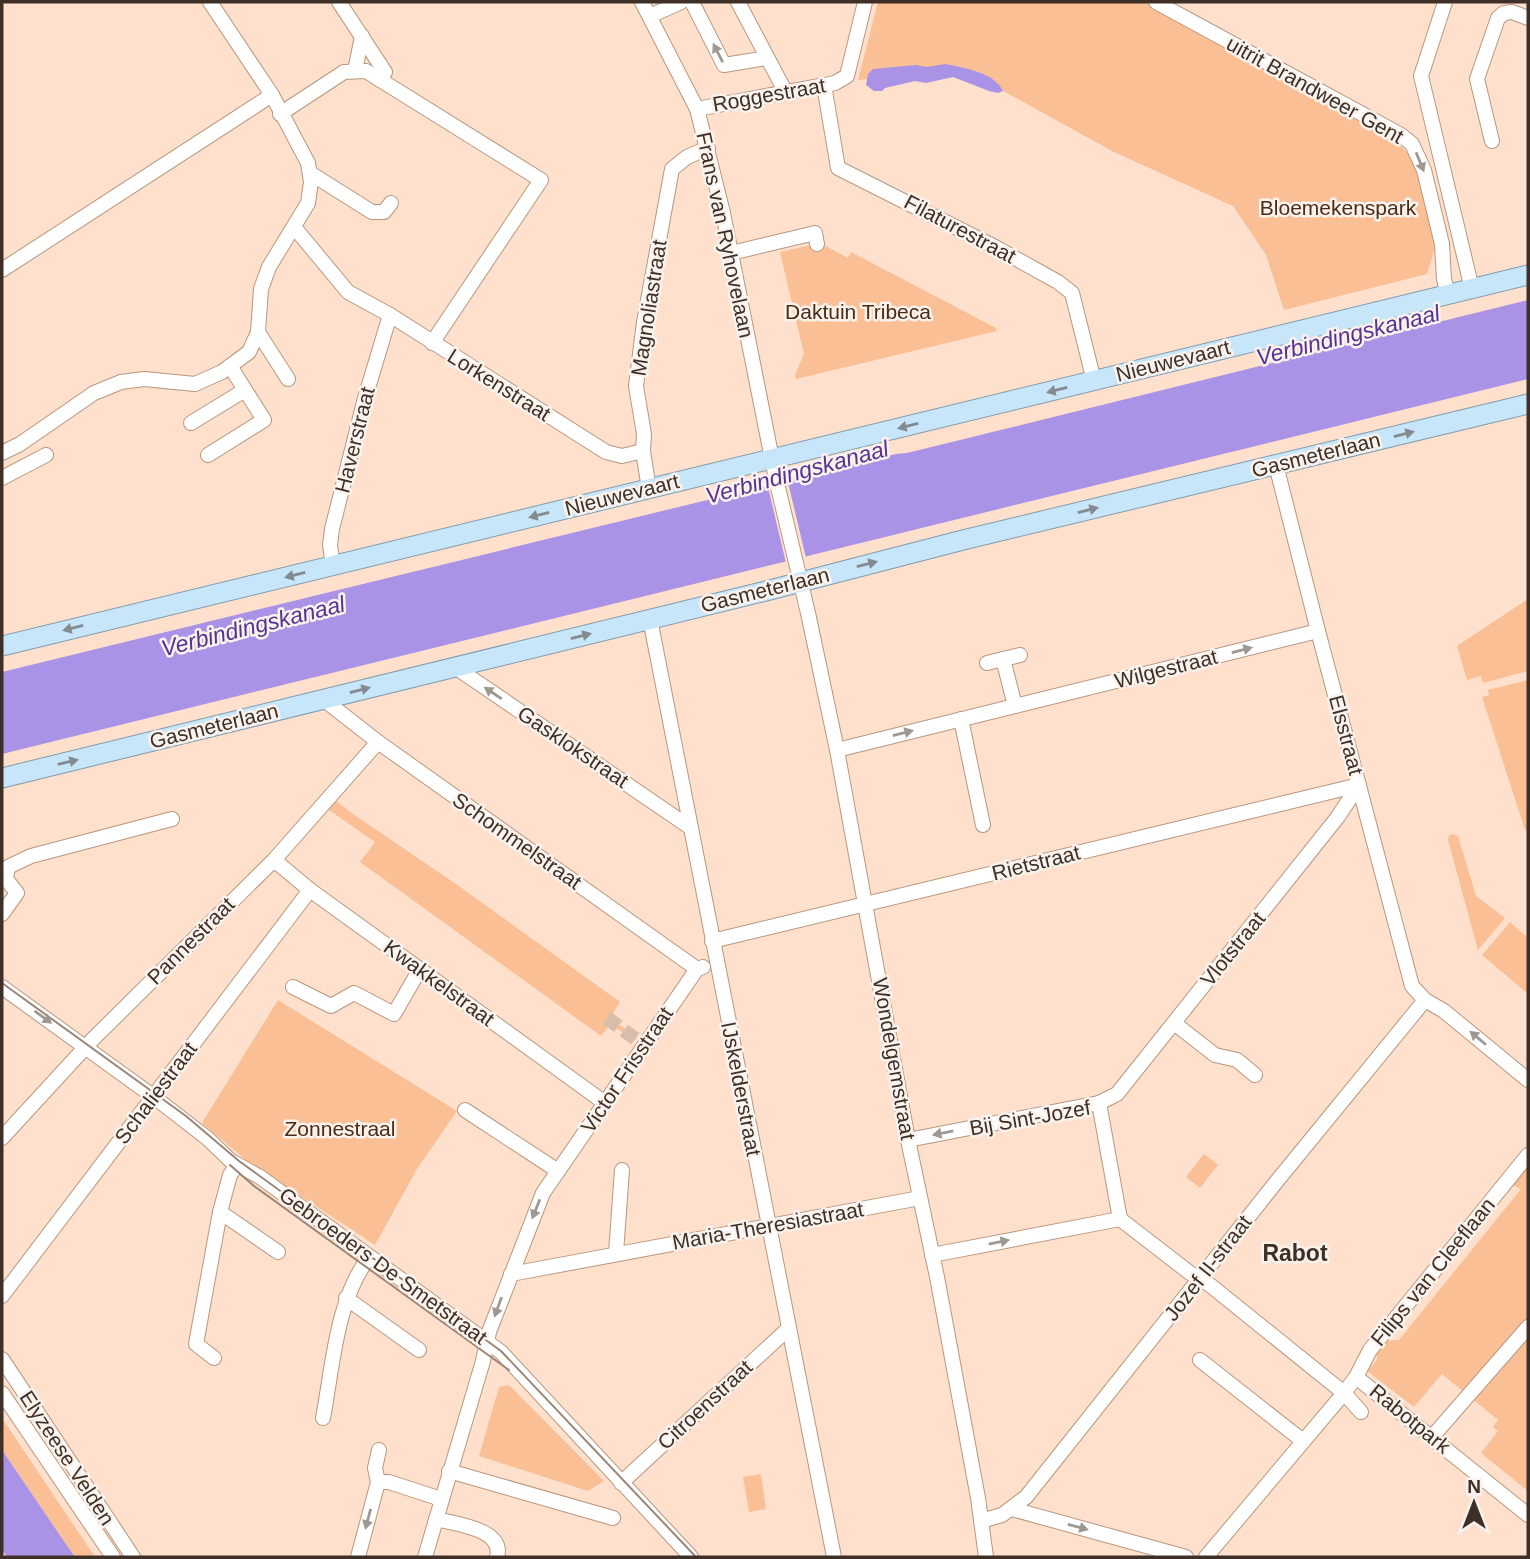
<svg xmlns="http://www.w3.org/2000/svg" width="1530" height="1559" font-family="Helvetica,sans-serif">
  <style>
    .green { fill: #fabf95 }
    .water { fill: #aa92e7 }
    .pier { fill: #fee0cc }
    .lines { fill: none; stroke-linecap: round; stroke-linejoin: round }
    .minor-tunnel { stroke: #d8bdab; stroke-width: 14; stroke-dasharray: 14 7; stroke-linecap: butt }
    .minor-casing { stroke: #b8967e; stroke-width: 16 }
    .major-casing { stroke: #809cad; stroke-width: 21 }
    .minor { stroke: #fff; stroke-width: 14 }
    .major { stroke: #c8e6fa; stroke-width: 19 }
    .tram { stroke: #9b8576; stroke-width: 2 }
    .oneway { fill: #9e9892 }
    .oneway2 { fill: #838b90 }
    .labels { text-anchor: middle; stroke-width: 5; stroke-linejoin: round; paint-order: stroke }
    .street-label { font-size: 21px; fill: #3e3026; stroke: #faf2ed }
    .park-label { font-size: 21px; fill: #4b2b11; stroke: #faf2ed }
    .water-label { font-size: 23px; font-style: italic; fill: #573193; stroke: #faf2ed }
    .neighbourhood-label { font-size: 23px; font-weight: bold; fill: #3e3026; stroke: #faf2ed }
  </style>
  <rect width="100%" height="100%" fill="#fee0cc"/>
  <g class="green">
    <path d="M878 2H1145L1396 142 1409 154 1419 174 1434 237 1435 248 1427 274 1284 310 1266 255 1233 206 1112 151 965 70 858 80Z"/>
    <path d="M820 243 848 258 851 252 996 328 997 331 796 379 795 375 804 354 780 252Z"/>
    <path d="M1528 599V671L1483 683 1481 676 1467 680 1457 646Z"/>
    <path d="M1528 680V829L1525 830 1482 697 1489 695 1488 690Z"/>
    <path d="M330 796 353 814 456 884 620 1002 610 1018 637 1037 634 1041 611 1024 601 1036 360 862 375 842 322 805Z"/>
    <path d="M1453 834 1458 836 1476 896 1505 918 1478 950 1448 840 1449 835Z"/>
    <path d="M1510 922 1528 938V994L1482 955Z"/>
    <path d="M278 1000 457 1111 417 1169 375 1245 247 1161 202 1123Z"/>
    <path d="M1204 1154 1218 1165 1200 1188 1186 1177Z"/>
    <path d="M1528 1163V1491L1481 1453 1498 1431 1493 1427 1498 1420 1442 1374 1414 1407 1367 1371 1377 1360 1376 1349 1383 1341 1399 1340 1521 1189 1510 1183Z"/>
    <path d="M509 1385 604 1481 588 1491 479 1456 499 1387Z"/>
    <path d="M2 1418 95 1557H75L2 1450Z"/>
    <path d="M761 1474 766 1509 749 1512 743 1477Z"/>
  </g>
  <g class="water">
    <path d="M945 64C964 68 994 72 1003 91L998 93 989 91 953 77 926 83 915 81 885 88 882 91H874L866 85 868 74 873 69 916 65 927 67Z"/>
    <path d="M1528 300V379L2 754V672L896 454 907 453Z"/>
    <path d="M2 1450 68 1547 75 1557H7L2 1550Z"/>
  </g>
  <path class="pier" d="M787 478 806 558 786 563 767 483Z"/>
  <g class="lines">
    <path class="minor-tunnel" d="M607 1018 644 1045"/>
    <defs>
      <g id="minor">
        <path d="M339 2 385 72 380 80"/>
        <path d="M642 2 697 109 723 213 776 479 808 613 837 750 908 1140 937 1277 978 1498 986 1557"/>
        <path d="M692 2 724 65 767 58"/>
        <path d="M738 2 785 91"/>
        <path d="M1156 2 1401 135 1412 144 1424 170 1442 244 1444 279 1448 295"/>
        <path d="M1445 2 1421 76 1472 289"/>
        <path d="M650 16 681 2"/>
        <path d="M355 71 362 36"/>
        <path d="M824 85 838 168 995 247 1058 282 1072 293 1094 381"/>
        <path d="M697 109 835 83 847 76 865 2"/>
        <path d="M280 114 344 72 366 71 541 180 432 343"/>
        <path d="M1492 141 1477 79 1498 18 1504 13 1512 12 1528 18"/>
        <path d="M310 173 372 212H384L391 203"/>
        <path d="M294 227 348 292 390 315 606 452 622 456 643 451"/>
        <path d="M731 253 815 233 817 244"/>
        <path d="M2 270 272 95"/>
        <path d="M258 332 288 379"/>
        <path d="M191 423 245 390"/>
        <path d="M2 453 20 444 94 393 121 382 144 379 195 384 222 372 249 352 258 332 261 289 269 267 308 203 311 182 308 163 272 95 210 2"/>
        <path d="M208 455 264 420 230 366"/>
        <path d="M1276 465 1318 631 1412 986 1425 1000 1444 1011 1528 1080"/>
        <path d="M2 478 46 455"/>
        <path d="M649 489 643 451 644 434 636 386 644 322 672 169 687 157 708 148"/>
        <path d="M333 566 330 545 332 529 365 398 390 315"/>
        <path d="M650 619 834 1557"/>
        <path d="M1003 659 1015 706"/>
        <path d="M987 663 1020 655"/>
        <path d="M455 667 691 828"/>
        <path d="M323 699 378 742 697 969 703 967"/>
        <path d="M961 719 983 825"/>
        <path d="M837 750 1318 631"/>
        <path d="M274 860 310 890 605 1103"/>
        <path d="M2 914 17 893 6 879 8 867 31 856 172 819"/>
        <path d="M712 941 1359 785"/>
        <path d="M2 987 154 1097 207 1138 231 1161 260 1177 501 1352 691 1557"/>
        <path d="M293 987 331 1006 354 993 394 1014 420 969"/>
        <path d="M1174 1023 1215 1055 1237 1060 1255 1075"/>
        <path d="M1099 1103 1117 1094 1337 818 1359 785"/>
        <path d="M465 1110 558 1171"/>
        <path d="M2 1138 93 1039 274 860 378 742"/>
        <path d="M908 1140 1099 1103 1120 1219 932 1255"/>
        <path d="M220 1212 278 1252"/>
        <path d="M1120 1219 1190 1273 1210 1285 1344 1393 1361 1412"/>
        <path d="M616 1253 622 1170"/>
        <path d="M511 1274 920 1198"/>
        <path d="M2 1296 310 890"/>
        <path d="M346 1298 419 1350"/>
        <path d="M214 1358 196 1344 220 1212 230 1175 237 1165"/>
        <path d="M2 1359 133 1557"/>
        <path d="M1200 1360 1303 1441"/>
        <path d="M1356 1377 1528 1515"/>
        <path d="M2 1393 113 1557"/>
        <path d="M323 1418C333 1365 336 1301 369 1257"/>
        <path d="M1432 1437 1528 1327"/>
        <path d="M449 1471 613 1518"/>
        <path d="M378 1482H389L441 1499"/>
        <path d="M621 1483 789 1328"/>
        <path d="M1012 1509 1186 1557"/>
        <path d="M436 1519C455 1524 505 1529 497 1557"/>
        <path d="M981 1521 1002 1515 1026 1497 1277 1181 1425 1000"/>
        <path d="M358 1557 378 1482 375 1468 379 1450"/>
        <path d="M425 1557 483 1361 489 1332 543 1193 697 969"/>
        <path d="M1206 1557 1344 1393 1356 1377 1370 1350 1528 1155"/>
      </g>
      <g id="major">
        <path d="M2 646 1528 275"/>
        <path d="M2 778 766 591 963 540 1528 404"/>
      </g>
    </defs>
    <use href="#minor" class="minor-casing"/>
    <use href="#major" class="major-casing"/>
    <use href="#minor" class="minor"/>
    <use href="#major" class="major"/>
    <g class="tram">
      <path d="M2 983 186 1116 239 1161 501 1351 696 1557"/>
      <path d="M230 1165 254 1186 509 1370"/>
    </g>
  </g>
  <defs><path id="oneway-solid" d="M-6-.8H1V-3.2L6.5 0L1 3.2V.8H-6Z" transform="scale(1.75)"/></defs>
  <g class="oneway">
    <use href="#oneway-solid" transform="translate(718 53) rotate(-117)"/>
    <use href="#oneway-solid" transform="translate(1420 162) rotate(68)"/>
    <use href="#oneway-solid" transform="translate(1242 650) rotate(-14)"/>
    <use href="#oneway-solid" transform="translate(493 693) rotate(-146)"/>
    <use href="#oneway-solid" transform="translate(903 733) rotate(-14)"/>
    <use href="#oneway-solid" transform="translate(43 1017) rotate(36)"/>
    <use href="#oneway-solid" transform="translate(1478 1038) rotate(-140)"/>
    <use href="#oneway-solid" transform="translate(943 1133) rotate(169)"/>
    <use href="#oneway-solid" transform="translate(536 1209) rotate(112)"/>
    <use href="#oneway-solid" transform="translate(999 1242) rotate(-11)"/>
    <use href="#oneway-solid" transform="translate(498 1307) rotate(110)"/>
    <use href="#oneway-solid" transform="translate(368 1519) rotate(105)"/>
    <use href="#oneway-solid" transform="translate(1078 1527) rotate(15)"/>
  </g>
  <g class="oneway2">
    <use href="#oneway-solid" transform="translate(1057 390) rotate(166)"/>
    <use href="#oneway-solid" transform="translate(908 426) rotate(166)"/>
    <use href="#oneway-solid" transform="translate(1404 434) rotate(-14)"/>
    <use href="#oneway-solid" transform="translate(1088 510) rotate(-14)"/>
    <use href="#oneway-solid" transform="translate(539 515) rotate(166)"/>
    <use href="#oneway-solid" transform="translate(867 564) rotate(-14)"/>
    <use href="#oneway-solid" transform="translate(295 575) rotate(166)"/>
    <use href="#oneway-solid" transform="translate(73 628) rotate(166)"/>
    <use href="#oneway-solid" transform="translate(581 636) rotate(-14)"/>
    <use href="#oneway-solid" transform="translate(360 690) rotate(-14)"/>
    <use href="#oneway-solid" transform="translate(68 762) rotate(-13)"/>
  </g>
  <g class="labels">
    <g class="street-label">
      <text transform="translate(1315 90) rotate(29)" y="7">uitrit Brandweer Gent</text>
      <text transform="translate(769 95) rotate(-10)" y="7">Roggestraat</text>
      <text transform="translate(960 229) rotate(28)" y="7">Filaturestraat</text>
      <text transform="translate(725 235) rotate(78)" y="7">Frans van Ryhovelaan</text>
      <text transform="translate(649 308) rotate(-81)" y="7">Magnoliastraat</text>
      <text transform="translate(1173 361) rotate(-14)" y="7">Nieuwevaart</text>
      <text transform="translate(499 385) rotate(32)" y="7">Lorkenstraat</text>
      <text transform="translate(355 440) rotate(-76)" y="7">Haverstraat</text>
      <text transform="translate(1316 455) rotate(-14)" y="7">Gasmeterlaan</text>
      <text transform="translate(622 495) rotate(-14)" y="7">Nieuwevaart</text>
      <text transform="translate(765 590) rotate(-14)" y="7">Gasmeterlaan</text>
      <text transform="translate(1166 669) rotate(-14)" y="7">Wilgestraat</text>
      <text transform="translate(214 726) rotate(-14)" y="7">Gasmeterlaan</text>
      <text transform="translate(1346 735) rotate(75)" y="7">Elsstraat</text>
      <text transform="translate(573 747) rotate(34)" y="7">Gasklokstraat</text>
      <text transform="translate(517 841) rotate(35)" y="7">Schommelstraat</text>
      <text transform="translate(1036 863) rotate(-14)" y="7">Rietstraat</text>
      <text transform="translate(191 941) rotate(-45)" y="7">Pannestraat</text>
      <text transform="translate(1233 949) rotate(-51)" y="7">Vlotstraat</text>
      <text transform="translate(439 983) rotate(36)" y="7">Kwakkelstraat</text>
      <text transform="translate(894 1059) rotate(80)" y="7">Wondelgemstraat</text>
      <text transform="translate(627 1070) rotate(-56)" y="7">Victor Frisstraat</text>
      <text transform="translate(741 1089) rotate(79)" y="7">IJskelderstraat</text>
      <text transform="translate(156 1093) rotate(-53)" y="7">Schaliestraat</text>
      <text transform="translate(1030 1118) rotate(-10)" y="7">Bij Sint-Jozef</text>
      <text transform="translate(768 1226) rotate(-10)" y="7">Maria-Theresiastraat</text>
      <text transform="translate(383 1266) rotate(36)" y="7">Gebroeders De Smetstraat</text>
      <text transform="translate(1208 1268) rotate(-52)" y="7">Jozef II-straat</text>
      <text transform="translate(1433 1272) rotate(-51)" y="7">Filips van Cleeflaan</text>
      <text transform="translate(705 1405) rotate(-43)" y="7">Citroenstraat</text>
      <text transform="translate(1410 1419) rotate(39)" y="7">Rabotpark</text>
      <text transform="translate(67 1458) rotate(57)" y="7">Elyzeese Velden</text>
    </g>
    <g class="park-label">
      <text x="1338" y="215">Bloemekenspark</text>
      <text x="858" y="319">Daktuin Tribeca</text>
      <text x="340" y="1136">Zonnestraal</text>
    </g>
    <g class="water-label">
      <text transform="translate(1348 335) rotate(-14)" y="8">Verbindingskanaal</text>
      <text transform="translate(797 472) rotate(-15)" y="8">Verbindingskanaal</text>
      <text transform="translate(253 626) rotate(-14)" y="8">Verbindingskanaal</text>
    </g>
    <g class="neighbourhood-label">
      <text x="1295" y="1261">Rabot</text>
    </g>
  </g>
  <rect width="1530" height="1559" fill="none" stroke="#3e3026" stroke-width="7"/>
  <g transform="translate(1474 1503)" stroke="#faf2ed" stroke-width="5" paint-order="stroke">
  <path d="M0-5L12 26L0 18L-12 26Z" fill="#3e3026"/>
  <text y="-10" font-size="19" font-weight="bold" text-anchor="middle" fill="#3e3026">N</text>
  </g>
</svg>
